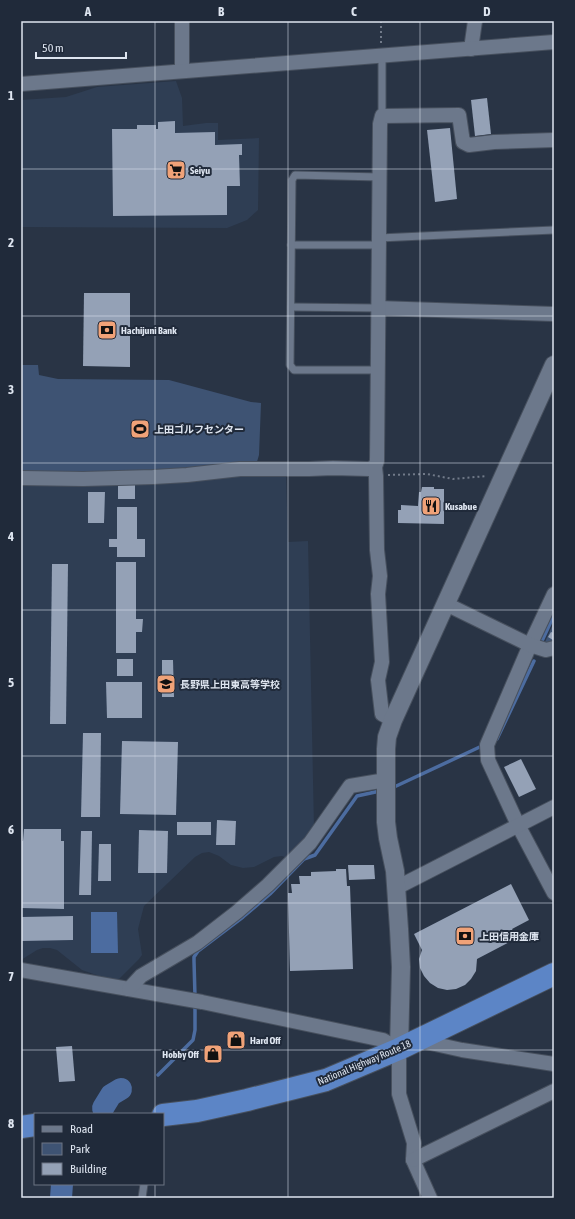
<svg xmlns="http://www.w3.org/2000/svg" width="575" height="1219" font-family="'Asap Condensed','Noto Sans JP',sans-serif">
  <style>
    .built { fill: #2f3e54 }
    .green { fill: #3e5373 }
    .water { fill: #4c6ca0 }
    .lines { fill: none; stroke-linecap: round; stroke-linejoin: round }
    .stream { stroke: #4c6ca0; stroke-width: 3.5 }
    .river { stroke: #4c6ca0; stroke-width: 22 }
    .building { fill: #94a1b6 }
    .service-casing { stroke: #47505e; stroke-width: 9 }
    .minor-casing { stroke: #47505e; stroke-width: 16 }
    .tertiary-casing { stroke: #47505e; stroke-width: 20 }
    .trunk-casing { stroke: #47505e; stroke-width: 24 }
    .path { stroke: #717a89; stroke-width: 2; stroke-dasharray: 2 3; stroke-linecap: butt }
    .service { stroke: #6c788b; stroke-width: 7 }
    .minor { stroke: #6c788b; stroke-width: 14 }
    .tertiary { stroke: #6c788b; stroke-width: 18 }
    .trunk { stroke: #5c85c6; stroke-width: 22 }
    .grid { fill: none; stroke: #dee5f0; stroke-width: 1; stroke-opacity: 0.55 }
    .labels { text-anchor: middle; stroke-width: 4; stroke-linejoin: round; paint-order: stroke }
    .poi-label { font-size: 10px; font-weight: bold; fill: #dee5f0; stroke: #202a3a; text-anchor: start }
    .street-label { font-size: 10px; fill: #dee5f0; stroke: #202a3a }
    .neatline { fill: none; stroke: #dee5f0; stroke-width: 1.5 }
    .grid-label { font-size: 13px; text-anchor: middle; font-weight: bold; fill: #dee5f0 }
  </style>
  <rect width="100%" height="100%" fill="#293445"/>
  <g class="built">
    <path d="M176 81 182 98 183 126 206 123H218V140L259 138 258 210 247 220 227 228 21 227V100L66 97 97 87Z"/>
    <path d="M286 473 288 542 308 541 314 827 302 844 287 858 282 856 274 857 254 867 243 868 231 865 219 856 209 852 202 853 195 857 144 906 138 929 142 955 139 959 119 979 111 980 82 970 57 950 50 948H43L37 950 21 960V482Z"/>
  </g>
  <g class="green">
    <path d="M21 340V365H38L39 375 58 379 169 380 251 402 261 403 259 455 256 465 194 470 21 474Z"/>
    <path d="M554 622V645L548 647 545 642Z"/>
  </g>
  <path class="water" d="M91 912H117L118 953H91Z"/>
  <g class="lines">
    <g class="stream">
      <path d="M542 641 554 615"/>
      <path d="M495 740 497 739 534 661"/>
      <path d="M392 788 484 745"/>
      <path d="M195 997 194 961V957L198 951 243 917 270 894 304 859 315 855 357 796 380 791"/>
      <path d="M158 1075 193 1040 195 1030V1004"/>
    </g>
    <g class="river">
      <path d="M103 1108 111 1095 121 1089"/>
      <path d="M61 1198 62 1184"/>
    </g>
  </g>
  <g class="building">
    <path d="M487 98 491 134 475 136 471 100Z"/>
    <path d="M175 121V133L215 132V145L242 144V155H239L240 186H227V215L113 216 112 129H137V125H156V129H158V122Z"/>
    <path d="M450 128 457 199 435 202 427 130Z"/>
    <path d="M84 293H130V367L83 366Z"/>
    <rect x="118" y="485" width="17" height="14"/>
    <path d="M422 487H434V489H444V524L398 523V510H401V505L418 506 419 492H421Z"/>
    <path d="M88 492H105L104 523H88Z"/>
    <path d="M117 507H137V539H145V557H117V547H109V539H117Z"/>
    <path d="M116 562H136V619H143L142 632H136V653H116Z"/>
    <path d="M52 564H68L66 724H50Z"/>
    <path d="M551 632 554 633 553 640 548 637Z"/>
    <rect x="117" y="659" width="16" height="17"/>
    <path d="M162 660H173L174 697H162Z"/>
    <path d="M106 682H142V718H107Z"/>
    <path d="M83 733H101L100 817H81Z"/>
    <path d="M122 741 178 742 176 815 120 814Z"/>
    <path d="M521 759 536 789 519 797 504 767Z"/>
    <path d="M217 820 236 821 235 845H216Z"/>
    <rect x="177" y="822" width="34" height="13"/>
    <path d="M24 829H61V841H64V909L21 908V841H23Z"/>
    <path d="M139 830 168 831 167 873H138Z"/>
    <path d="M81 831H92L91 895H79Z"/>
    <path d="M99 844H111V881H98Z"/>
    <path d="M348 865H374L375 879 349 880Z"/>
    <path d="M336 869H346L347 886H350L353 969 290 971 288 893H292L291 884H300L299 876H311V872L336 871Z"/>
    <path d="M511 884 529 920 512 929 517 938 477 959 476 971 471 979 465 985 456 989 447 990 438 988 430 983 424 976 420 968 419 959 422 950 414 934Z"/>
    <path d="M73 916V940L21 941V917Z"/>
    <path d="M72 1046 75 1081 59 1082 56 1047Z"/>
  </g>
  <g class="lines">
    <defs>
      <g id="service">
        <path d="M382 55V116"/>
        <path d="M379 238 554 230"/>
        <path d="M291 245H379"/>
        <path d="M291 307 378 308"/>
        <path d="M378 370H294L290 365 292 180 295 175 380 177"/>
        <path d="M142 1198 144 1184"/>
      </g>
      <g id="minor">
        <path d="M471 49 475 21"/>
        <path d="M182 71V21"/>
        <path d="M21 84 554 42"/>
        <path d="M378 308 554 314"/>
        <path d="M21 478 83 479 153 477 187 475 240 469H309L333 468 369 469 375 467"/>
        <path d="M554 594 530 645 487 745 488 760 518 825 554 893"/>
        <path d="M446 604 530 645 546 650 554 648"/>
        <path d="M393 720 382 714 378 680 382 662 378 594 380 576 377 550 376 476 375 467 377 461 380 124 382 116 459 115 463 142 469 145 494 142 554 140"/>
        <path d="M396 888 554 807"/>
        <path d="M21 970 202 1002 383 1040 399 1049V1094L414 1143 413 1160 430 1198"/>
        <path d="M129 989 141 976 197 943 237 912 268 885 310 843 350 786 386 780"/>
        <path d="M417 1040 462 1050 554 1064"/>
        <path d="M413 1160 554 1091"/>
      </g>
      <path id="tertiary" d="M399 1049 401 967 399 929 395 871 388 838 386 822V749L387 737 393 720 554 365"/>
      <g id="trunk">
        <path d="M163 1115 197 1111 247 1100 326 1080 399 1049 554 974"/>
        <path d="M21 1127 35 1125"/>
      </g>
    </defs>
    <use href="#service" class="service-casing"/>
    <use href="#minor" class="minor-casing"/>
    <use href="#tertiary" class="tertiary-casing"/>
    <use href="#trunk" class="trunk-casing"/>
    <g class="path">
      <path d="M381 21V44"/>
      <path d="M388 475 427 474 453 479 487 476"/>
    </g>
    <use href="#service" class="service"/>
    <use href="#minor" class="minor"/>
    <use href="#tertiary" class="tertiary"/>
    <use href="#trunk" class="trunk"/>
  </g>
  <path class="grid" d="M155 21V1114M288 21V1198M420 21V1198M21 169H554M21 316H554M21 463H554M21 610H554M21 756H554M21 903H554M21 1050H554M155 1184V1198"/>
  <defs>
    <symbol id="supermarket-square" viewBox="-11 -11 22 22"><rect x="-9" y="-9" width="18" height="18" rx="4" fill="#f0a278" stroke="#202a3a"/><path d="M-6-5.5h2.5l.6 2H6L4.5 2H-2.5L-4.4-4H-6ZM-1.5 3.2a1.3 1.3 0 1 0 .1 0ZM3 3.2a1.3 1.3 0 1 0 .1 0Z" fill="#111"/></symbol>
    <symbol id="bank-square" viewBox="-11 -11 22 22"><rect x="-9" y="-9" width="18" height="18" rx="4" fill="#f0a278" stroke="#202a3a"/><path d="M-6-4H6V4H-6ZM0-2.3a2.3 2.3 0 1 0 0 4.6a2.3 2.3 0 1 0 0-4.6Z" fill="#111"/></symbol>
    <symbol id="stadium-square" viewBox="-11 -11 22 22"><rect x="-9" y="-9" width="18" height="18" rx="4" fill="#f0a278" stroke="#202a3a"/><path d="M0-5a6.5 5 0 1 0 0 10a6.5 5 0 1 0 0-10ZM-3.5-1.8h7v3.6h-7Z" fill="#111"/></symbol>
    <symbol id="restaurant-square" viewBox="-11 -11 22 22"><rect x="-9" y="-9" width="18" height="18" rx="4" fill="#f0a278" stroke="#202a3a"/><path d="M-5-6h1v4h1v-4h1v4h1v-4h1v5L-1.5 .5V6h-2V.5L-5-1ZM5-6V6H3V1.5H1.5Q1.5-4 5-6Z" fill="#111"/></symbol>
    <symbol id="school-square" viewBox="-11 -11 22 22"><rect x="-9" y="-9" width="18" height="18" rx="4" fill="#f0a278" stroke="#202a3a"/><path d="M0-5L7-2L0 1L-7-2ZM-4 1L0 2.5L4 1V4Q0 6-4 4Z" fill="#111"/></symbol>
    <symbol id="shop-square" viewBox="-11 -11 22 22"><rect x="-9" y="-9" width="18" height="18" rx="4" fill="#f0a278" stroke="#202a3a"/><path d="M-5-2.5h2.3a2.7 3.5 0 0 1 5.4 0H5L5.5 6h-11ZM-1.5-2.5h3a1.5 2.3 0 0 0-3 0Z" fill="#111"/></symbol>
  </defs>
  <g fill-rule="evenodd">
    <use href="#supermarket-square" x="165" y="159" width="22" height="22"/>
    <use href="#bank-square" x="96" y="319" width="22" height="22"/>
    <use href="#stadium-square" x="129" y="418" width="22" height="22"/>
    <use href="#restaurant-square" x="420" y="495" width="22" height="22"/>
    <use href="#school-square" x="155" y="673" width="22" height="22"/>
    <use href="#bank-square" x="454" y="925" width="22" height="22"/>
    <use href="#shop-square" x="225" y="1029" width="22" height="22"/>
    <use href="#shop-square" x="202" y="1043" width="22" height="22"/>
  </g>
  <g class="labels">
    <g class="poi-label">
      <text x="190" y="174">Seiyu</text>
      <text x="121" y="334">Hachijuni Bank</text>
      <text x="154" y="433">上田ゴルフセンター</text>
      <text x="445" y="510">Kusabue</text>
      <text x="180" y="688">長野県上田東高等学校</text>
      <text x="479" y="940">上田信用金庫</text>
      <text x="250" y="1044">Hard Off</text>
      <text x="199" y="1058" text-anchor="end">Hobby Off</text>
    </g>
    <g class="street-label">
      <text transform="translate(364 1062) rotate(-23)" y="4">National Highway Route 18</text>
    </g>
  </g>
  <rect width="575" height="1219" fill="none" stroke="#202a3a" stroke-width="44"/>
  <rect x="34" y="1113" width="130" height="72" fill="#202a3a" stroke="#6c7583"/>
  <rect x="42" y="1126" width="20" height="6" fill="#6c788b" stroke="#6c7583"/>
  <text x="70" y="1133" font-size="12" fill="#dee5f0">Road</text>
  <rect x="42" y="1143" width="20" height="12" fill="#3e5373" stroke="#6c7583"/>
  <text x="70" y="1153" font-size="12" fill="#dee5f0">Park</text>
  <rect x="42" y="1163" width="20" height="12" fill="#94a1b6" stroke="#6c7583"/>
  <text x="70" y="1173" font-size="12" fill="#dee5f0">Building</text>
  <path d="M36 52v6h90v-6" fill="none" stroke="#dee5f0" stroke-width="2"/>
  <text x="42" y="52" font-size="12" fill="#dee5f0" stroke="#202a3a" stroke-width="3" paint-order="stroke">50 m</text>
  <rect x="22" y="22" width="531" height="1175" class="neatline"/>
  <g class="grid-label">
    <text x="88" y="16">A</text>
    <text x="221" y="16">B</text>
    <text x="354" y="16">C</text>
    <text x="487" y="16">D</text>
    <text x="11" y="100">1</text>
    <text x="11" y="247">2</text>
    <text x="11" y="394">3</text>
    <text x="11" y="541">4</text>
    <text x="11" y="687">5</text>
    <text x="11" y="834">6</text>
    <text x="11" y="981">7</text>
    <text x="11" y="1128">8</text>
  </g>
</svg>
